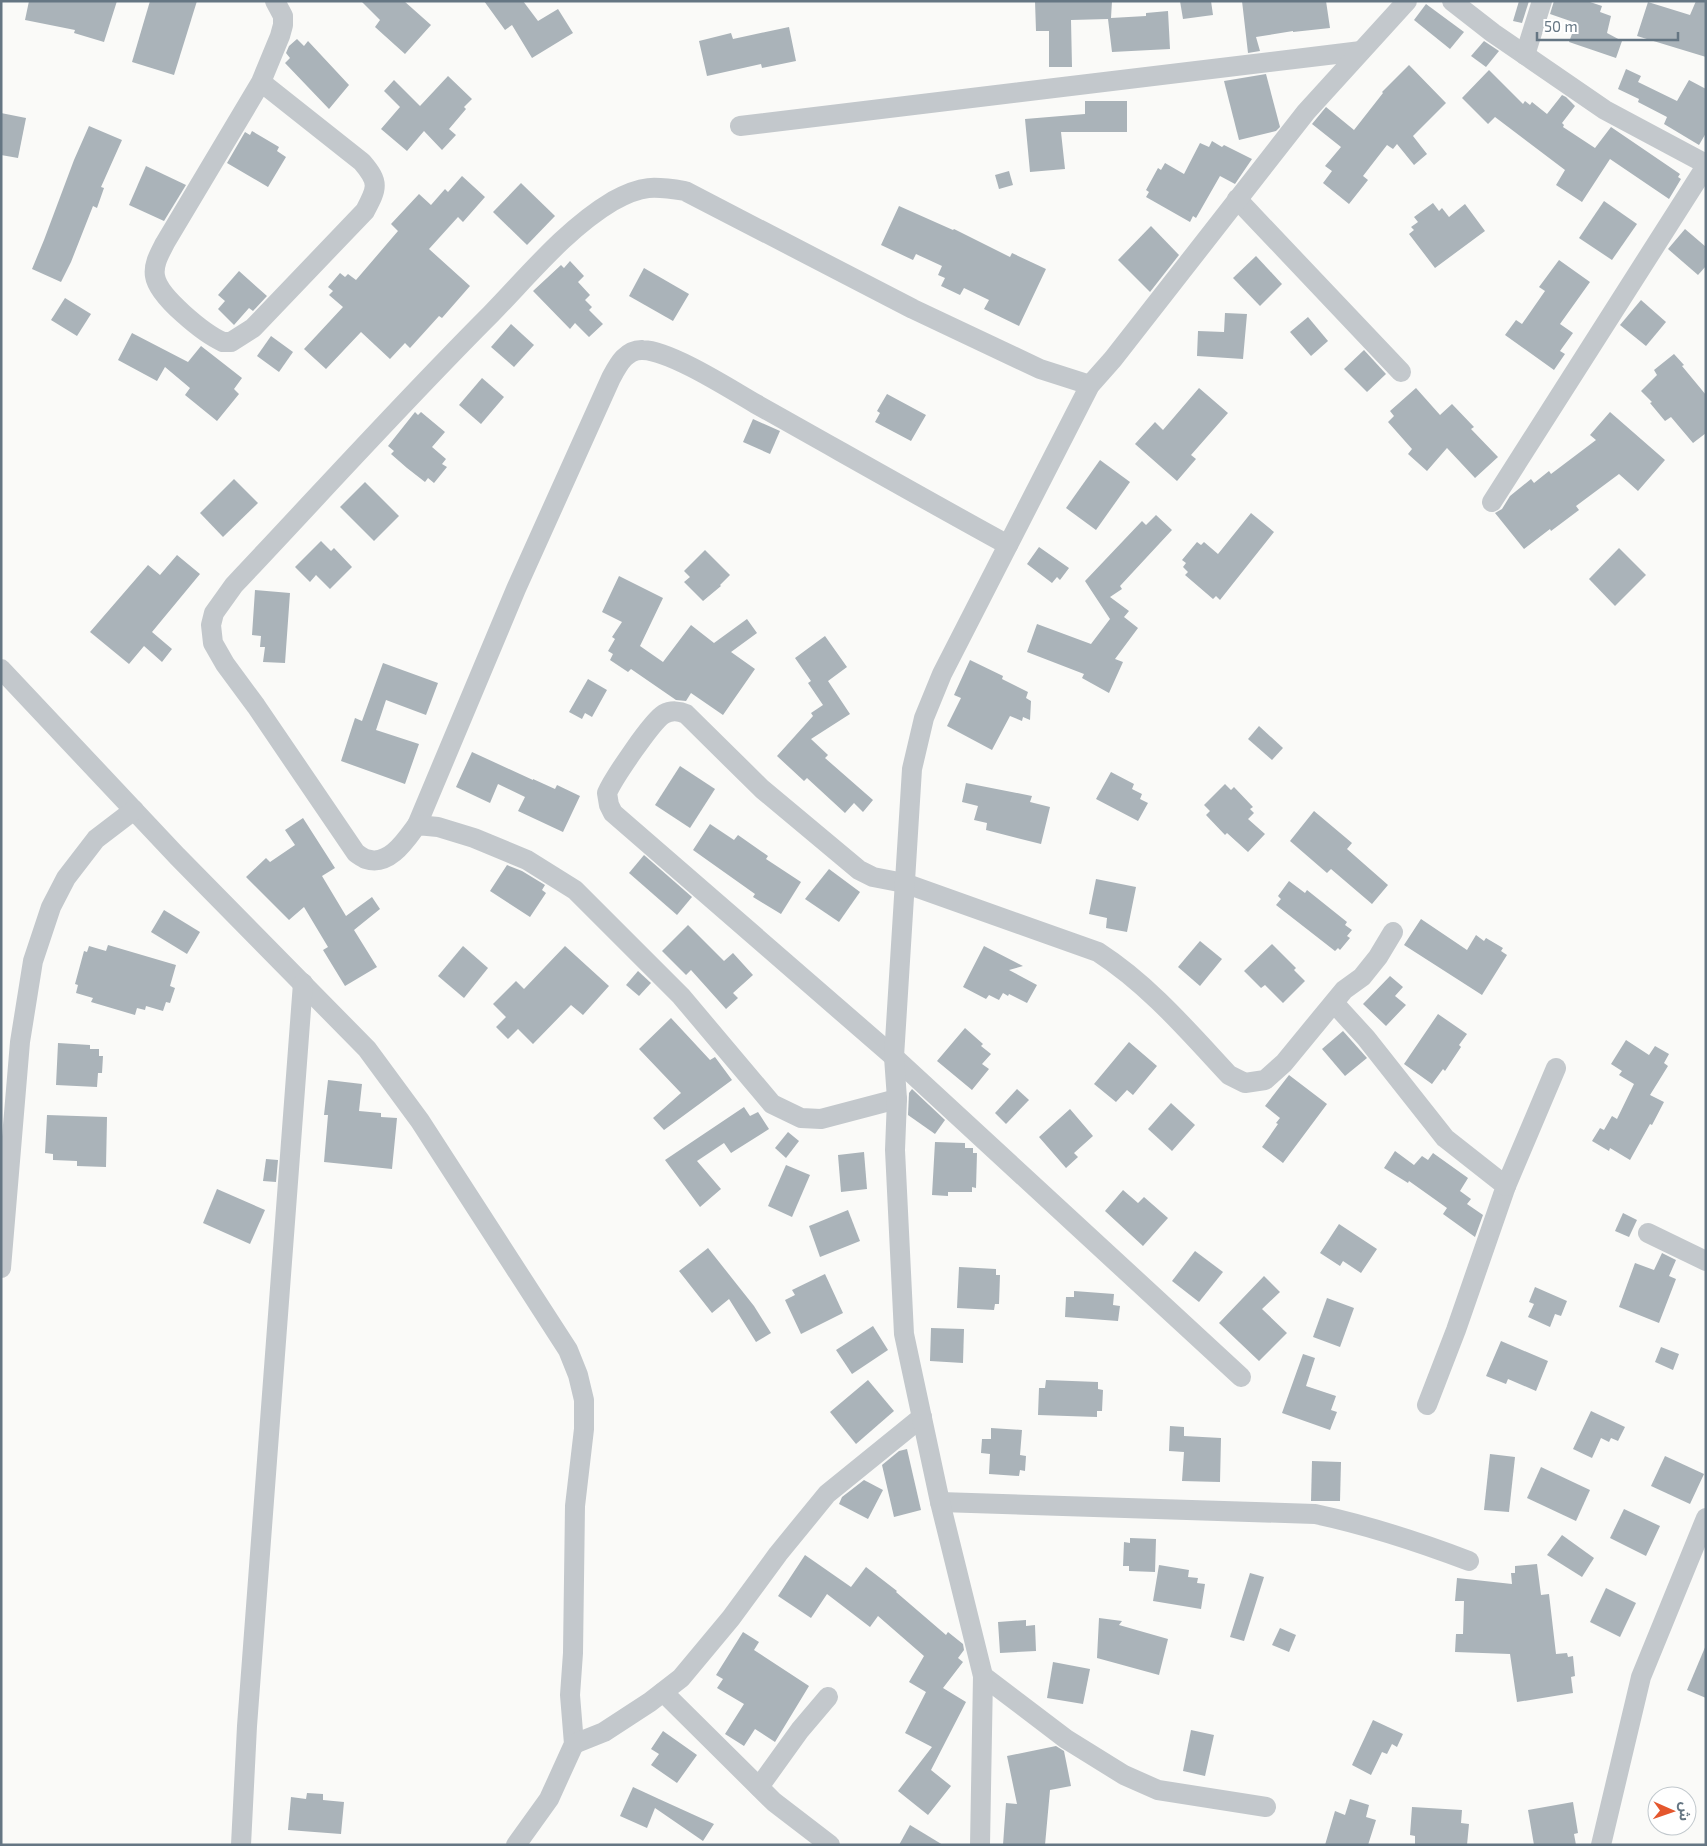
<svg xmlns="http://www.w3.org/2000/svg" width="1707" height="1846" font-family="'Exo 2','Noto Sans Arabic',sans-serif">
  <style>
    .building { fill: #aab3b9 }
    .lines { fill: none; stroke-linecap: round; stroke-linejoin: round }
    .minor { stroke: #c3c8cc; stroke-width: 20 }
  </style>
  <rect width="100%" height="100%" fill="#fafaf8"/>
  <g class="building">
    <path d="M29 1H117L104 42 74 33 75 30 25 20Z"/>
    <path d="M150 1H197L174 75 132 62Z"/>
    <path d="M361 1H404L431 25 405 54 375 27 380 20Z"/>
    <path d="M484 1H523L538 21 558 9 573 33 532 58 512 25 505 30Z"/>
    <path d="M1035 1H1112L1111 18 1146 16V13L1168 11 1170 49 1112 52 1108 19 1071 20 1072 67H1049V31H1036Z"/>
    <path d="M1180 1H1211L1213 15 1183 19Z"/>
    <path d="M1242 1H1326L1330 28 1293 32V31L1256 37 1260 51 1248 53Z"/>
    <path d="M1519 1H1529L1522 23 1513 21Z"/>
    <path d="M1554 1H1587L1602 6 1600 12 1611 16 1607 33 1622 41 1616 58 1569 42 1576 23 1550 14Z"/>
    <path d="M1696 1H1706V57L1637 36 1648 2 1690 15Z"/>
    <path d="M1426 4 1464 32 1450 49 1414 20Z"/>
    <path d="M789 27 796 61 762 68 761 64 707 76 699 41 731 33 733 39Z"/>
    <path d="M297 39 304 46 308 41 349 85 329 109 285 63 290 58 286 53 289 46Z"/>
    <path d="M1484 41 1499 51 1486 67 1471 56Z"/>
    <path d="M1409 65 1446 103 1413 136 1427 154 1414 165 1397 144 1393 149 1387 145 1363 176 1368 180 1349 204 1323 183 1332 171 1325 166 1341 147 1312 124 1326 107 1354 130 1383 93 1382 92Z"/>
    <path d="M1626 69 1641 76 1638 82 1677 101 1689 80 1706 89V133L1699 145 1664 124 1667 117 1638 102 1639 99 1618 89Z"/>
    <path d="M1489 70 1523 104 1525 101 1530 105 1532 102 1547 114 1562 95 1566 97 1575 106 1562 123 1564 125 1563 127 1595 148 1611 127 1680 174 1678 177 1681 179 1669 199 1610 159 1582 202 1556 185 1565 170 1495 117 1488 124 1462 98Z"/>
    <path d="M1266 74 1280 127 1276 131 1239 140 1224 81Z"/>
    <path d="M448 76 472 99 464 107 466 109 449 129 456 135 442 150 424 131 407 151 381 129 400 107 384 91 394 80 420 106Z"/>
    <path d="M1085 101H1127V132H1061L1065 169 1030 172 1025 119 1085 114Z"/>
    <path d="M1 113 26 118 18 158 1 155Z"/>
    <path d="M89 126 122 140 101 187 104 188 97 208 93 206 71 262 61 282 32 269 44 240 74 160Z"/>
    <path d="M252 131 279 147 277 151 286 157 268 187 227 163 245 132 250 135Z"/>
    <path d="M1212 141 1222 147 1224 145 1252 159 1235 184 1220 176 1196 218 1193 216 1190 222 1146 197 1149 192 1146 190 1158 168 1161 170 1165 163 1184 174 1200 143 1209 147Z"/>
    <path d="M146 166 186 185 164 221 129 205Z"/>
    <path d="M1009 171 1013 185 999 189 995 175Z"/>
    <path d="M462 176 485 197 463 222 458 217 429 249 470 286 442 318 439 316 410 348 405 343 390 359 361 332 326 369 304 349 343 307 329 295 333 291 328 287 340 273 345 277 348 274 356 280 398 231 391 224 419 194 431 205 445 189 448 192Z"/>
    <path d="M521 183 555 216 527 245 493 212Z"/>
    <path d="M1604 201 1637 224 1612 260 1579 238Z"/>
    <path d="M1433 203 1439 211 1442 208 1449 217 1465 204 1485 231 1435 268 1409 234 1414 230 1411 227 1418 222 1414 217Z"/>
    <path d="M899 206 953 230 954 229 1010 257 1012 253 1046 269 1019 326 984 309 989 300 964 288 960 295 941 286 945 278 938 275 942 266 916 254 913 260 881 245Z"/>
    <path d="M1151 226 1179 255 1150 292 1118 260Z"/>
    <path d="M1685 229 1706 247V266L1698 275 1668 249Z"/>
    <path d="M1256 256 1282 284 1260 306 1233 278Z"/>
    <path d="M1559 260 1590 282 1560 324 1573 333 1560 351 1565 354 1554 370 1505 335 1516 320 1522 324 1545 291 1539 287Z"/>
    <path d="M570 261 584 276 578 282 590 295 585 300 592 307 589 310 603 324 589 337 575 323 570 329 533 291 561 265 564 268Z"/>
    <path d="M644 268 689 294 673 321 629 296Z"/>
    <path d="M239 271 267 296 253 311 249 308 234 325 218 309 225 301 218 295Z"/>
    <path d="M65 298 91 314 77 336 51 320Z"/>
    <path d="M1641 300 1666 322 1646 346 1620 325Z"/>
    <path d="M1225 313 1247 314 1243 359 1197 356 1198 331 1224 332Z"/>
    <path d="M1308 317 1328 341 1311 356 1290 332Z"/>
    <path d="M511 324 534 345 514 367 491 347Z"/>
    <path d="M132 333 188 362 201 346 242 378 234 389 239 394 217 421 185 395 190 388 165 367 157 381 118 360Z"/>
    <path d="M271 336 293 352 279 372 257 356Z"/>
    <path d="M1364 350 1386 374 1367 392 1344 369Z"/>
    <path d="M1674 354 1684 365 1682 366 1706 395V433L1693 443 1671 417 1665 421 1650 403 1652 402 1641 391 1657 375 1654 370Z"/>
    <path d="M482 378 504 397 481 424 459 405Z"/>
    <path d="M1199 388 1228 413 1191 455 1196 459 1177 481 1135 444 1155 422 1163 430Z"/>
    <path d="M1416 388 1440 415 1452 404 1474 427 1471 429 1498 457 1475 478 1447 448 1427 471 1408 454 1412 449 1388 422 1394 416 1390 411Z"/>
    <path d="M887 394 926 415 911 441 875 422 880 413 877 411Z"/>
    <path d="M415 412 418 415 421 412 445 432 432 447 446 459 442 464 447 467 434 483 428 478 425 482 407 468 391 454 394 451 388 446Z"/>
    <path d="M1610 412 1665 460 1638 491 1619 474 1576 506 1579 510 1551 531 1550 529 1524 549 1495 513 1502 509 1510 496 1531 479 1534 483 1549 471 1551 474 1596 440 1590 435Z"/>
    <path d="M753 419 780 431 770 454 743 442Z"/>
    <path d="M1100 460 1130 482 1096 530 1066 508Z"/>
    <path d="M234 479 258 503 223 537 200 513Z"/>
    <path d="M365 482 399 516 374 541 340 507Z"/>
    <path d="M1251 513 1274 532 1220 600 1216 596 1213 599 1185 575 1188 572 1183 567 1186 563 1182 560 1197 542 1201 545 1204 542 1218 554Z"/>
    <path d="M1156 515 1172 530 1120 586 1122 589 1110 597 1129 611 1124 617 1138 628 1115 659 1123 662 1109 693 1082 678 1084 674 1027 652 1037 624 1091 644 1110 619 1085 581 1142 521 1146 525Z"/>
    <path d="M321 541 331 551 334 548 352 567 330 589 316 575 310 582 295 567Z"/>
    <path d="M1039 547 1069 568 1060 580 1057 577 1052 583 1027 564Z"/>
    <path d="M1619 548 1646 575 1615 606 1589 579Z"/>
    <path d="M705 550 730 575 720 585 721 586 703 601 684 582 690 577 684 571Z"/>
    <path d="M177 555 200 574 152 632 172 649 162 662 144 646 129 664 90 632 148 565 160 575Z"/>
    <path d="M619 576 663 598 640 646 663 662 691 625 714 643 747 619 757 633 731 652 755 669 723 715 691 693 686 701 676 700 631 669 628 672 610 660 613 654 608 651 615 639 612 637 622 622 602 612Z"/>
    <path d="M255 590 290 593 285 663 263 662 265 647H260L261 636 252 635Z"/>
    <path d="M825 636 847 667 828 681 850 714 811 739 828 755 825 758 873 800 863 812 854 803 845 813 807 778 804 781 777 756 813 716 811 713 823 705 808 683 811 681 795 658Z"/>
    <path d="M970 660 1003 676 1002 679 1028 692 1026 698 1031 701 1030 720 1023 717 1022 721 1010 716 992 750 947 726 961 698 954 695Z"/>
    <path d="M383 663 438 683 426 715 386 700 376 730 419 744 405 784 341 761 355 718 362 721Z"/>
    <path d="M588 679 607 690 592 717 585 713 582 719 569 712Z"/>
    <path d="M1259 726 1283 748 1272 760 1248 739Z"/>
    <path d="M472 752 533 780V779L555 789 557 785 580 796 563 832 518 811 525 797 498 784 490 803 456 787Z"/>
    <path d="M680 766 715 789 690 828 655 805Z"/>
    <path d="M1111 772 1134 784 1132 789 1142 794 1140 799 1148 803 1138 821 1096 799Z"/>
    <path d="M966 783 1032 796 1030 802 1050 807 1041 844 986 830 987 823 974 820 978 806 962 802Z"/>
    <path d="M1225 784 1231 790 1234 787 1253 807 1250 809 1254 813 1248 819 1265 834 1248 852 1227 833 1225 835 1206 815 1210 811 1204 805Z"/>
    <path d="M1314 811 1352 843 1347 849 1388 885 1372 904 1331 869 1327 873 1290 841Z"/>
    <path d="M303 818 335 868 322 876 346 916 372 897 380 909 354 930 377 967 345 986 323 950 328 947 304 907 289 920 246 877 266 858 270 862 295 845 285 830Z"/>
    <path d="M710 824 734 840 738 835 768 856 766 859 801 882 781 914 753 897 755 894 693 850Z"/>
    <path d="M644 855 692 897 677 915 629 873Z"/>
    <path d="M507 865 522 871 545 885 542 890 546 893 530 917 490 891Z"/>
    <path d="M829 869 860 892 839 922 805 899Z"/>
    <path d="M1096 879 1136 887 1127 932 1106 928 1107 918 1089 914Z"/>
    <path d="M1289 881 1305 893 1307 890 1347 922 1345 925 1352 930 1347 936 1350 938 1340 950 1338 948 1335 951 1276 905 1281 899 1278 896Z"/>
    <path d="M164 910 200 932 187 954 151 932Z"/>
    <path d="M1421 919 1467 950 1476 935 1484 941 1486 938 1503 948 1501 951 1507 955 1482 995 1404 945Z"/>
    <path d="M688 925 724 961 733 953 753 975 733 993 738 998 726 1009 691 970 686 975 662 951Z"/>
    <path d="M1200 941 1222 959 1200 986 1178 967Z"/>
    <path d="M1272 944 1296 968 1294 970 1305 981 1283 1003 1265 985 1261 988 1244 971Z"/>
    <path d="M108 945 176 965 170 986 175 988 170 1003 166 1002 163 1011 146 1006 145 1010 137 1008 135 1015 91 1002 93 998 76 993 78 985 75 984 84 951 87 952 89 946 106 951Z"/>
    <path d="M463 946 488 968 464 998 438 976Z"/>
    <path d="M565 946 609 986 583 1015 571 1005 533 1044 518 1029 508 1039 496 1027 506 1017 493 1004 516 981 524 989Z"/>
    <path d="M984 946 1023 966 1009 970 1037 985 1027 1003 1009 994 1008 996 1003 993 999 1000 989 995 986 999 963 987Z"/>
    <path d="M638 971 651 983 639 996 626 985Z"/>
    <path d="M1390 976 1403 987 1395 996 1406 1005 1386 1026 1363 1004Z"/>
    <path d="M1438 1014 1467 1034 1459 1045 1461 1047 1445 1071 1443 1069 1432 1084 1404 1064Z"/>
    <path d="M671 1018 710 1060 715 1057 732 1080 664 1130 653 1118 681 1093 639 1049Z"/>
    <path d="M965 1028 983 1044 981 1046 991 1054 982 1064 989 1069 972 1090 937 1061Z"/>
    <path d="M1343 1031 1367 1058 1345 1076 1322 1049Z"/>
    <path d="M1626 1040 1649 1055 1655 1046 1669 1054 1664 1063 1668 1066 1650 1095 1664 1102 1652 1125 1650 1124 1630 1160 1610 1148 1609 1151 1592 1141 1600 1128 1604 1130 1612 1116 1617 1119 1634 1084 1619 1075 1622 1071 1611 1064Z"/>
    <path d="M1129 1042 1157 1066 1133 1095 1127 1090 1116 1102 1094 1084Z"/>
    <path d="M58 1043 90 1045V1049H99V1056H103L102 1073H98L97 1087 56 1085Z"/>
    <path d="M1289 1075 1327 1104 1283 1163 1262 1147 1278 1124 1276 1123 1280 1118 1265 1106Z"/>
    <path d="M328 1080 362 1084 359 1111 381 1113V1117L397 1118 392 1169 324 1162 328 1115H324Z"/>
    <path d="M912 1089 945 1120 935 1134 908 1115 909 1093Z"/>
    <path d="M1017 1089 1029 1100 1006 1124 995 1113Z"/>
    <path d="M1171 1103 1195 1125 1172 1151 1148 1129Z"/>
    <path d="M744 1107 750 1116 758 1112 769 1129 731 1153 724 1143 697 1161 721 1189 700 1207 665 1160Z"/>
    <path d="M1070 1109 1093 1136 1074 1153 1078 1157 1066 1168 1039 1137Z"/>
    <path d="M47 1115 107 1117 106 1167 77 1166V1161L53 1160V1154L45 1153Z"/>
    <path d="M788 1132 799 1141 786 1158 775 1148Z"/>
    <path d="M935 1142 965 1143V1148H973V1153H977L976 1188 972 1187V1192H948V1196L932 1195Z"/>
    <path d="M1395 1151 1414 1165 1422 1156 1428 1160 1433 1153 1468 1178 1460 1191 1471 1199 1467 1204 1483 1215 1475 1237 1443 1214 1447 1208 1409 1181 1408 1183 1384 1168Z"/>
    <path d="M864 1152 867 1189 841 1192 838 1155Z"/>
    <path d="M266 1159 278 1160 276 1182 263 1181Z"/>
    <path d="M786 1165 810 1175 792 1217 768 1206Z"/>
    <path d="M217 1189 265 1210 250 1244 203 1223Z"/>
    <path d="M1123 1190 1138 1203 1144 1197 1168 1218 1143 1246 1105 1211Z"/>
    <path d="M848 1210 860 1241 820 1257 809 1226Z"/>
    <path d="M1623 1213 1637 1220 1629 1237 1615 1231Z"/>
    <path d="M1339 1224 1377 1249 1361 1273 1343 1261 1340 1266 1320 1253Z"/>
    <path d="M708 1248 754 1306 771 1333 756 1342 729 1299 712 1313 679 1271Z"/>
    <path d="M1195 1251 1223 1272 1199 1302 1172 1281Z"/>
    <path d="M1662 1253 1676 1260 1669 1276 1676 1279 1659 1323 1619 1307 1635 1263 1654 1270Z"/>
    <path d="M959 1267 996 1269V1275H1000L999 1304H995L994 1310 957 1308Z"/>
    <path d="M825 1274 843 1313 801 1334 785 1300 795 1295 792 1290Z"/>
    <path d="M1264 1276 1280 1292 1262 1309 1287 1333 1259 1361 1219 1323Z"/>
    <path d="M1535 1287 1567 1301 1561 1316 1555 1314 1550 1327 1528 1317 1534 1304 1529 1302Z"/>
    <path d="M1074 1291 1114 1294 1113 1305 1120 1306 1118 1321 1065 1317 1066 1297H1074Z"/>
    <path d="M1327 1298 1354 1308 1340 1347 1313 1337Z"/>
    <path d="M873 1326 888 1350 852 1374 836 1350Z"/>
    <path d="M931 1328 964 1329 963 1363 930 1361Z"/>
    <path d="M1501 1341 1548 1361 1536 1391 1508 1379 1506 1384 1486 1376Z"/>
    <path d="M1661 1347 1679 1354 1673 1370 1655 1362Z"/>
    <path d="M1303 1354 1315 1358 1306 1386 1336 1396 1331 1410 1337 1412 1330 1430 1282 1413Z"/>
    <path d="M868 1380 894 1411 856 1444 830 1412Z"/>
    <path d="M1046 1380 1098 1382V1389L1103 1390 1102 1411H1097V1417L1038 1415 1039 1388H1045Z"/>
    <path d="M1591 1411 1625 1427 1618 1441 1611 1438 1609 1442 1601 1438 1592 1458 1573 1449Z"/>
    <path d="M1170 1426 1184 1427V1436L1221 1438 1220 1482 1182 1481 1184 1452 1169 1451Z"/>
    <path d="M991 1428 1022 1430 1020 1455 1026 1456 1025 1471 1020 1470 1019 1476 989 1474 990 1454 981 1453 982 1439H991Z"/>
    <path d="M907 1449 921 1510 894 1517 882 1465 899 1451Z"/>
    <path d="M1490 1454 1515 1457 1509 1512 1484 1510Z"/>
    <path d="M1665 1456 1704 1474 1690 1504 1651 1486Z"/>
    <path d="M1312 1461 1341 1462 1340 1501H1311Z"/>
    <path d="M1541 1467 1590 1490 1576 1521 1527 1498Z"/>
    <path d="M864 1480 883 1490 868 1519 839 1504 842 1497Z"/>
    <path d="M1624 1509 1660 1526 1646 1556 1610 1538Z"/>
    <path d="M1562 1535 1594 1558 1582 1577 1547 1555Z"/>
    <path d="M1130 1538 1156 1539 1155 1572 1129 1571V1566H1123L1124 1542 1130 1543Z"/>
    <path d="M805 1555 851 1587 866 1567 897 1591 896 1592 946 1635 948 1632 963 1644 964 1650 958 1658 963 1662 943 1688 966 1702 931 1770 951 1786 928 1815 898 1791 932 1747 905 1733 926 1692 909 1682 924 1656 878 1616 870 1627 827 1594 811 1618 778 1596Z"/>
    <path d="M1537 1564 1541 1595 1549 1594 1556 1654 1567 1653 1568 1657 1573 1656 1575 1676 1571 1677 1573 1693 1517 1702 1510 1654 1455 1652 1456 1634H1463L1464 1601H1455L1457 1578 1512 1584 1511 1573H1515V1566Z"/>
    <path d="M1159 1565 1189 1570 1188 1577 1198 1578 1197 1583 1205 1584 1201 1609 1153 1601Z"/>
    <path d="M1250 1573 1264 1577 1244 1641 1230 1637Z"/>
    <path d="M1606 1588 1636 1603 1620 1637 1590 1622Z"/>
    <path d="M1099 1618 1122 1621 1119 1625 1168 1639 1159 1675 1097 1658Z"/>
    <path d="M1026 1620V1626L1035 1625 1036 1651 1000 1653 998 1622Z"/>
    <path d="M1280 1628 1296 1635 1289 1652 1272 1645Z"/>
    <path d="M743 1632 759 1642 754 1650 809 1686 775 1742 755 1729 744 1746 725 1734 744 1704 717 1688 723 1679 716 1675Z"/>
    <path d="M1706 1645V1698L1687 1690Z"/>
    <path d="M1053 1662 1090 1669 1083 1704 1047 1698Z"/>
    <path d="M1373 1720 1403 1734 1397 1747 1392 1744 1387 1754 1382 1752 1371 1775 1352 1765Z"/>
    <path d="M1191 1730 1214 1735 1205 1776 1183 1771Z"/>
    <path d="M663 1731 697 1755 677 1783 651 1765 659 1754 651 1749Z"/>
    <path d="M1056 1746 1064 1751 1071 1786 1050 1790 1045 1845H1003L1006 1803 1017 1804 1007 1756Z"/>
    <path d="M633 1787 659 1799 714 1824 703 1841 655 1808 647 1828 620 1816Z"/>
    <path d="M307 1793 323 1794V1800L344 1802 341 1834 288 1830 291 1797 306 1799Z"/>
    <path d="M1350 1799 1369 1805 1366 1817 1376 1820 1368 1845H1325L1335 1811 1345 1815Z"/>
    <path d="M1573 1802 1578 1833 1574 1834 1576 1845H1534L1528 1810Z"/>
    <path d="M1412 1807 1462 1810 1461 1823 1469 1824 1467 1845H1415V1836L1410 1835Z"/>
    <path d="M910 1825 943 1845H899Z"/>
  </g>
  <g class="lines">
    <g class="minor">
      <path d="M1452 1 1493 33 1605 110 1706 164"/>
      <path d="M1525 55 1542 1"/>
      <path d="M261 82 362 162C380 183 377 188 365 211L253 328 231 342H223C205 334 158 297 155 276 153 264 160 253 165 243L261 82 280 36 283 25V16L275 1"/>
      <path d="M740 126 1361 51"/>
      <path d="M1237 199 1401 372"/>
      <path d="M1492 502 1706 166"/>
      <path d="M1 669 177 856 367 1049 420 1121 568 1350 578 1375 584 1400V1429L575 1506 573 1653 570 1695 574 1744 549 1799 516 1845"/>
      <path d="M417 825 516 589 611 378C618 365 626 349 643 350 671 351 730 389 756 404 840 451 924 499 1008 545"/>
      <path d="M1334 1003 1366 1038 1445 1138 1506 1186 1456 1330 1427 1405"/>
      <path d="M897 1099 821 1119 801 1118 772 1104 681 996 575 890 527 860 474 838 438 827 417 825C406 840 389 867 366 859 363 858 359 855 356 853L256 706 225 664 213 643 211 625 214 613 234 585C319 495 403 402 491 314 529 275 566 229 613 201 642 185 654 186 685 191L913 309 1040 369 1090 385"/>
      <path d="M1506 1186 1556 1068"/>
      <path d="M1648 1233 1706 1261"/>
      <path d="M1 1268 20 1042 33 961 51 907 66 878 96 839 134 810"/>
      <path d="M1241 1377 894 1057 613 813 609 805 607 793C613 779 652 721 664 714 671 710 680 711 686 714L762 789 859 870 873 877 904 883 1098 952C1149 985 1188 1031 1229 1075L1245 1083 1265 1080 1284 1063 1344 990 1362 977 1378 957 1393 932"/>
      <path d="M940 1502 1315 1514C1367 1525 1419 1542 1469 1561"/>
      <path d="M983 1676 1066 1739 1124 1775 1158 1790 1266 1807"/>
      <path d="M663 1692 774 1802 830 1845"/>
      <path d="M574 1744 604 1732 650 1702 681 1678 731 1618 778 1554 827 1494 922 1417"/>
      <path d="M759 1787 800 1730 828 1697"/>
      <path d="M241 1845 247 1726 303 983"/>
      <path d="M980 1845 983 1676 940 1502 904 1334 895 1150 897 1099 894 1057 912 769 924 718 942 674 1090 385 1113 359 1306 112 1407 1"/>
      <path d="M1601 1845 1641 1677 1706 1518"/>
    </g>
  </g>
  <rect width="1707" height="1846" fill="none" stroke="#657683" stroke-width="5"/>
  <g transform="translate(1672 1811) rotate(92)"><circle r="24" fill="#ffffff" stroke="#c1c8cd"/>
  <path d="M0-4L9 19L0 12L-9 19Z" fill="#e4572e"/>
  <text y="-8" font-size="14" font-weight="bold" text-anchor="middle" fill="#657683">ش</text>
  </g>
  <path d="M1537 32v8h141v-8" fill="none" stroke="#657683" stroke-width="2.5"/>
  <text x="1544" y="32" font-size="15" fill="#657683" stroke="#ffffff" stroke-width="4" paint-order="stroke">50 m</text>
</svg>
